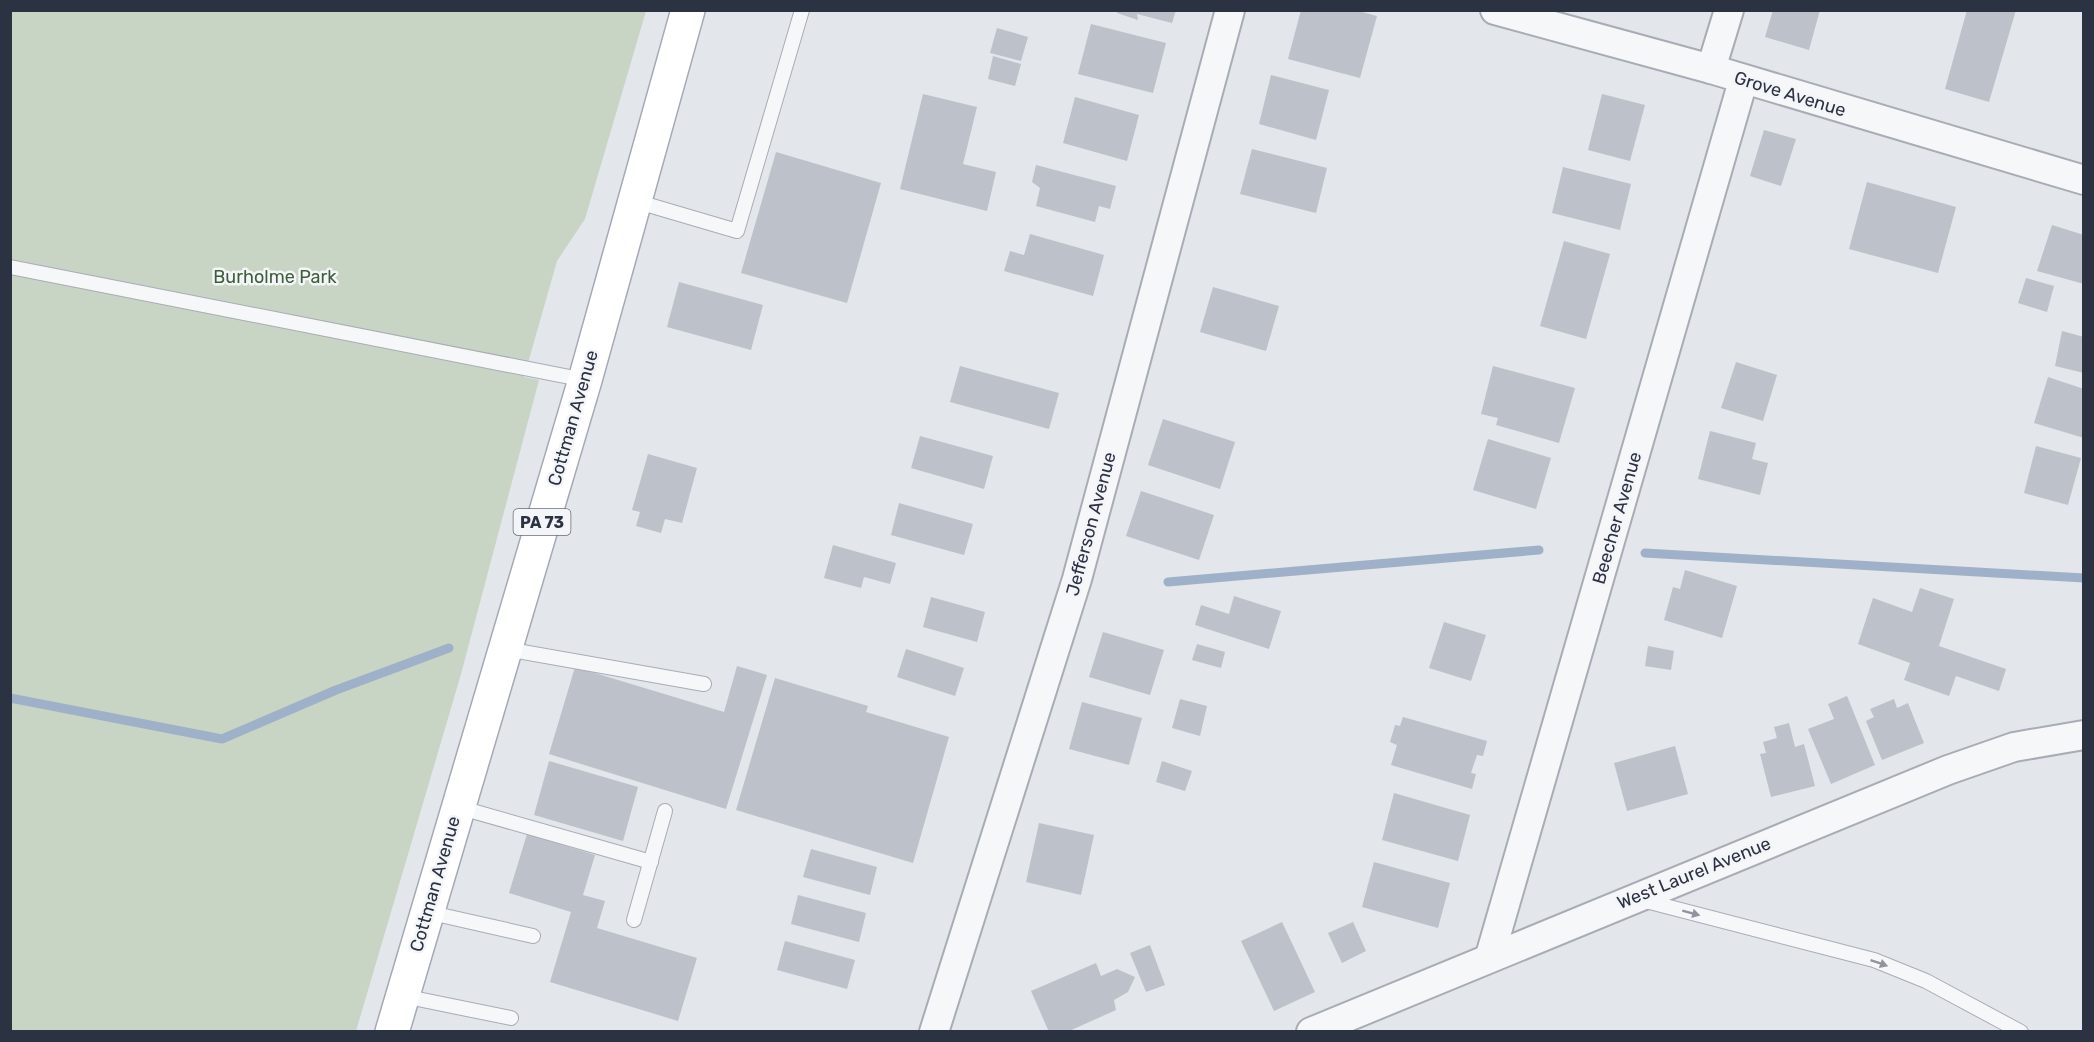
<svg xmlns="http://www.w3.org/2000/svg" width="2094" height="1042" font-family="Rubik,sans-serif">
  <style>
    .green { fill: #c8d4c4 }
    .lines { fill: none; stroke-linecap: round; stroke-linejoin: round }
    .stream { stroke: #9fb1c9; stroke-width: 9 }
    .building { fill: #bdc1ca }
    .service-casing { stroke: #a8acb5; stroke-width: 16 }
    .minor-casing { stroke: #a8acb5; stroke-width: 32 }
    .primary-casing { stroke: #a3a9b6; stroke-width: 36 }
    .service { stroke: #f6f7f9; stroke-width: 14 }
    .minor { stroke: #f6f7f9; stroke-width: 28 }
    .primary { stroke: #fff; stroke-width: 33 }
    .oneway { fill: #90949e }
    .labels { text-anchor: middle; stroke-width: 5; stroke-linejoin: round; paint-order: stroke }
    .shield { fill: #f3f5f8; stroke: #676c79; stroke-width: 1.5 }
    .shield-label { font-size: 16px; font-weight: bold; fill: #2b3242 }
    .street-label { font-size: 18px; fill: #2b3242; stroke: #f3f5f8 }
    .park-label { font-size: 18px; fill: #3e5e39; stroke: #f3f5f8 }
  </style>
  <rect width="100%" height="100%" fill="#e3e6eb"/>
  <path class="green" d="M10 11H646L585 219 557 261 524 377 539 380 461 674 356 1031H11Z"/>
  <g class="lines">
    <g class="stream">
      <path d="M1645 553 2084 578"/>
      <path d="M1168 582 1539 550"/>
      <path d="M10 698 222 739 336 690 449 648"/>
    </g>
  </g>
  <g class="building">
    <path d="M1118 10H1176L1172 23 1137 14 1138 20 1117 13Z"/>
    <path d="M1301 10H1355L1377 16 1360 78 1288 59Z"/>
    <path d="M1773 10H1820L1809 50 1765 37Z"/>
    <path d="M1967 10H2016L1989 102 1945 89Z"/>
    <path d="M1091 24 1166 43 1153 93 1078 74Z"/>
    <path d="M997 28 1028 37 1021 61 990 53Z"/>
    <path d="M993 56 1021 64 1015 86 988 79Z"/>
    <path d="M1271 75 1329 90 1316 140 1259 124Z"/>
    <path d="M923 94 977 107 963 164 996 172 987 211 900 189Z"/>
    <path d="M1602 94 1645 105 1630 161 1588 150Z"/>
    <path d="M1075 97 1139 115 1127 161 1063 143Z"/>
    <path d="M1764 130 1796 139 1781 186 1750 176Z"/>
    <path d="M1252 149 1327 168 1316 213 1240 194Z"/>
    <path d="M776 152 881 183 847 303 741 273Z"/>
    <path d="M1036 165 1116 186 1110 209 1099 206 1095 222 1036 206 1040 188 1032 182Z"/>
    <path d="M1563 167 1631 184 1620 230 1552 213Z"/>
    <path d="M1867 182 1956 207 1938 273 1849 249Z"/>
    <path d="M2052 225 2084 235V284L2037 271Z"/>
    <path d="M1030 234 1104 255 1093 296 1004 271 1010 251 1024 255Z"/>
    <path d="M1564 241 1610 254 1586 339 1540 326Z"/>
    <path d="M2026 278 2054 286 2047 312 2018 303Z"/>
    <path d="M679 282 763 305 751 350 667 327Z"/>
    <path d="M1213 287 1279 306 1266 351 1200 332Z"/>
    <path d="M2062 331 2084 337V373L2055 366Z"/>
    <path d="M1736 362 1777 375 1763 421 1721 408Z"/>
    <path d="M960 366 1059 393 1049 429 950 402Z"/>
    <path d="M1493 366 1575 388 1559 443 1496 425 1498 418 1481 414Z"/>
    <path d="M2048 377 2084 389V438L2034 423Z"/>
    <path d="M1163 419 1235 442 1220 489 1148 465Z"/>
    <path d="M1710 431 1756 443 1752 459 1768 463 1760 495 1698 479Z"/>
    <path d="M920 436 993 456 984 489 911 468Z"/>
    <path d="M1488 439 1551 458 1536 509 1473 490Z"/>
    <path d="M2036 446 2081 458 2068 505 2024 493Z"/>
    <path d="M648 454 697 468 682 523 665 519 661 533 636 526 640 512 632 510Z"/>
    <path d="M1141 491 1214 515 1199 560 1126 536Z"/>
    <path d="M899 503 973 524 964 555 891 535Z"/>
    <path d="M833 545 896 563 890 584 864 577 861 588 824 578Z"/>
    <path d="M1685 570 1737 586 1722 638 1664 620 1673 587 1680 589Z"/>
    <path d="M1920 588 1954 599 1939 646 2006 669 1999 691 1956 676 1949 696 1904 680 1910 663 1858 644 1873 598 1912 612Z"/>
    <path d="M1234 596 1281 611 1269 649 1195 625 1201 605 1229 614Z"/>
    <path d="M931 597 985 612 977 642 923 627Z"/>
    <path d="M1444 622 1486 635 1471 681 1429 668Z"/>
    <path d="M1103 632 1164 650 1150 695 1089 677Z"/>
    <path d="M1197 644 1225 652 1221 668 1192 660Z"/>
    <path d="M1648 646 1674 651 1671 670 1645 666Z"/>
    <path d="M906 649 964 668 955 696 897 677Z"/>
    <path d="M737 666 767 675 726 809 549 754 575 667 724 712Z"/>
    <path d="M775 678 868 706 866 712 949 737 913 863 736 810Z"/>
    <path d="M1847 696 1875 765 1831 784 1808 729 1834 719 1828 704Z"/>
    <path d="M1180 699 1207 706 1200 736 1172 728Z"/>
    <path d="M1894 699 1897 708 1908 703 1924 743 1882 760 1866 721 1874 717 1870 709Z"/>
    <path d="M1082 702 1142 718 1129 765 1069 749Z"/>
    <path d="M1403 717 1487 741 1483 756 1477 755 1471 773 1476 774 1472 789 1391 765 1397 745 1390 742 1395 725 1400 726Z"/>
    <path d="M1789 723 1795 747 1804 744 1815 786 1771 797 1760 754 1766 753 1763 742 1777 738 1774 727Z"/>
    <path d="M1675 746 1688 794 1627 811 1614 763Z"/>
    <path d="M549 761 638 787 623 841 534 815Z"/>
    <path d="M1162 761 1192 771 1185 791 1156 782Z"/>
    <path d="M1394 793 1470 815 1458 861 1382 840Z"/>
    <path d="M1039 823 1094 835 1081 895 1026 882Z"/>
    <path d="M527 834 595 855 583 895 605 901 597 928 697 958 678 1021 550 982 571 912 509 893Z"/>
    <path d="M811 849 877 867 870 895 803 877Z"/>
    <path d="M1374 862 1450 883 1438 928 1362 907Z"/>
    <path d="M798 895 866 913 859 942 791 924Z"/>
    <path d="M1282 922 1315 992 1274 1011 1241 941Z"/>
    <path d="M1353 922 1366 951 1342 963 1328 933Z"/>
    <path d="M785 941 855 960 847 989 777 970Z"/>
    <path d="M1150 945 1165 985 1146 992 1130 953Z"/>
    <path d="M1096 963 1101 976 1117 969 1135 977 1128 992 1114 1000 1116 1010 1067 1032H1049L1031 991Z"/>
  </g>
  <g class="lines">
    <defs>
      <g id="service">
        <path d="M635 201 737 231 802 10"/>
        <path d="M10 267 585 380"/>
        <path d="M506 649 704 684"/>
        <path d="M458 807 651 862"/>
        <path d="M1642 900 1874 960 1926 981 2021 1032"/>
        <path d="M427 912 533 936"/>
        <path d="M634 920 665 811"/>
        <path d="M403 996 511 1018"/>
      </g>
      <g id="minor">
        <path d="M1495 10 1711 69 2084 180"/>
        <path d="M1711 69 1729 10"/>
        <path d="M1490 956 1743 81"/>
        <path d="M934 1032 1077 579 1230 10"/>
        <path d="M1311 1032 1948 770 2014 747 2084 735"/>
      </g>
      <path id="primary" d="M392 1032 585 380 688 10"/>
    </defs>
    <use href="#service" class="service-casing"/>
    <use href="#minor" class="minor-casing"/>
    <use href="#primary" class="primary-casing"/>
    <use href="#service" class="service"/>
    <use href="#minor" class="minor"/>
    <use href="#primary" class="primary"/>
  </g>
  <defs><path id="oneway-solid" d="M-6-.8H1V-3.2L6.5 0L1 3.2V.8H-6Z" transform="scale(1.5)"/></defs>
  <g class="oneway">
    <use href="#oneway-solid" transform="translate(1691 913) rotate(15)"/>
    <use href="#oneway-solid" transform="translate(1879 963) rotate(19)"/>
  </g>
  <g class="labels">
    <rect class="shield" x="513.5" y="509" width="57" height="26" rx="4.5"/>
    <g class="shield-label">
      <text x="542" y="528">PA 73</text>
    </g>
    <g class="street-label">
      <text transform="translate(1790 94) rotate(17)" y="6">Grove Avenue</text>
      <text transform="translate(573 418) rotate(-74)" y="6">Cottman Avenue</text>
      <text transform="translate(1617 518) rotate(-74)" y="6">Beecher Avenue</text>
      <text transform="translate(1091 524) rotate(-75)" y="6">Jefferson Avenue</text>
      <text transform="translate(1694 873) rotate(-22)" y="6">West Laurel Avenue</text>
      <text transform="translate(435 884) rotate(-74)" y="6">Cottman Avenue</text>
    </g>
    <g class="park-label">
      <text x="275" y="283">Burholme Park</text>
    </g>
  </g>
  <rect width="2094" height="1042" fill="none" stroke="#2b3242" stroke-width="24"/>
</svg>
